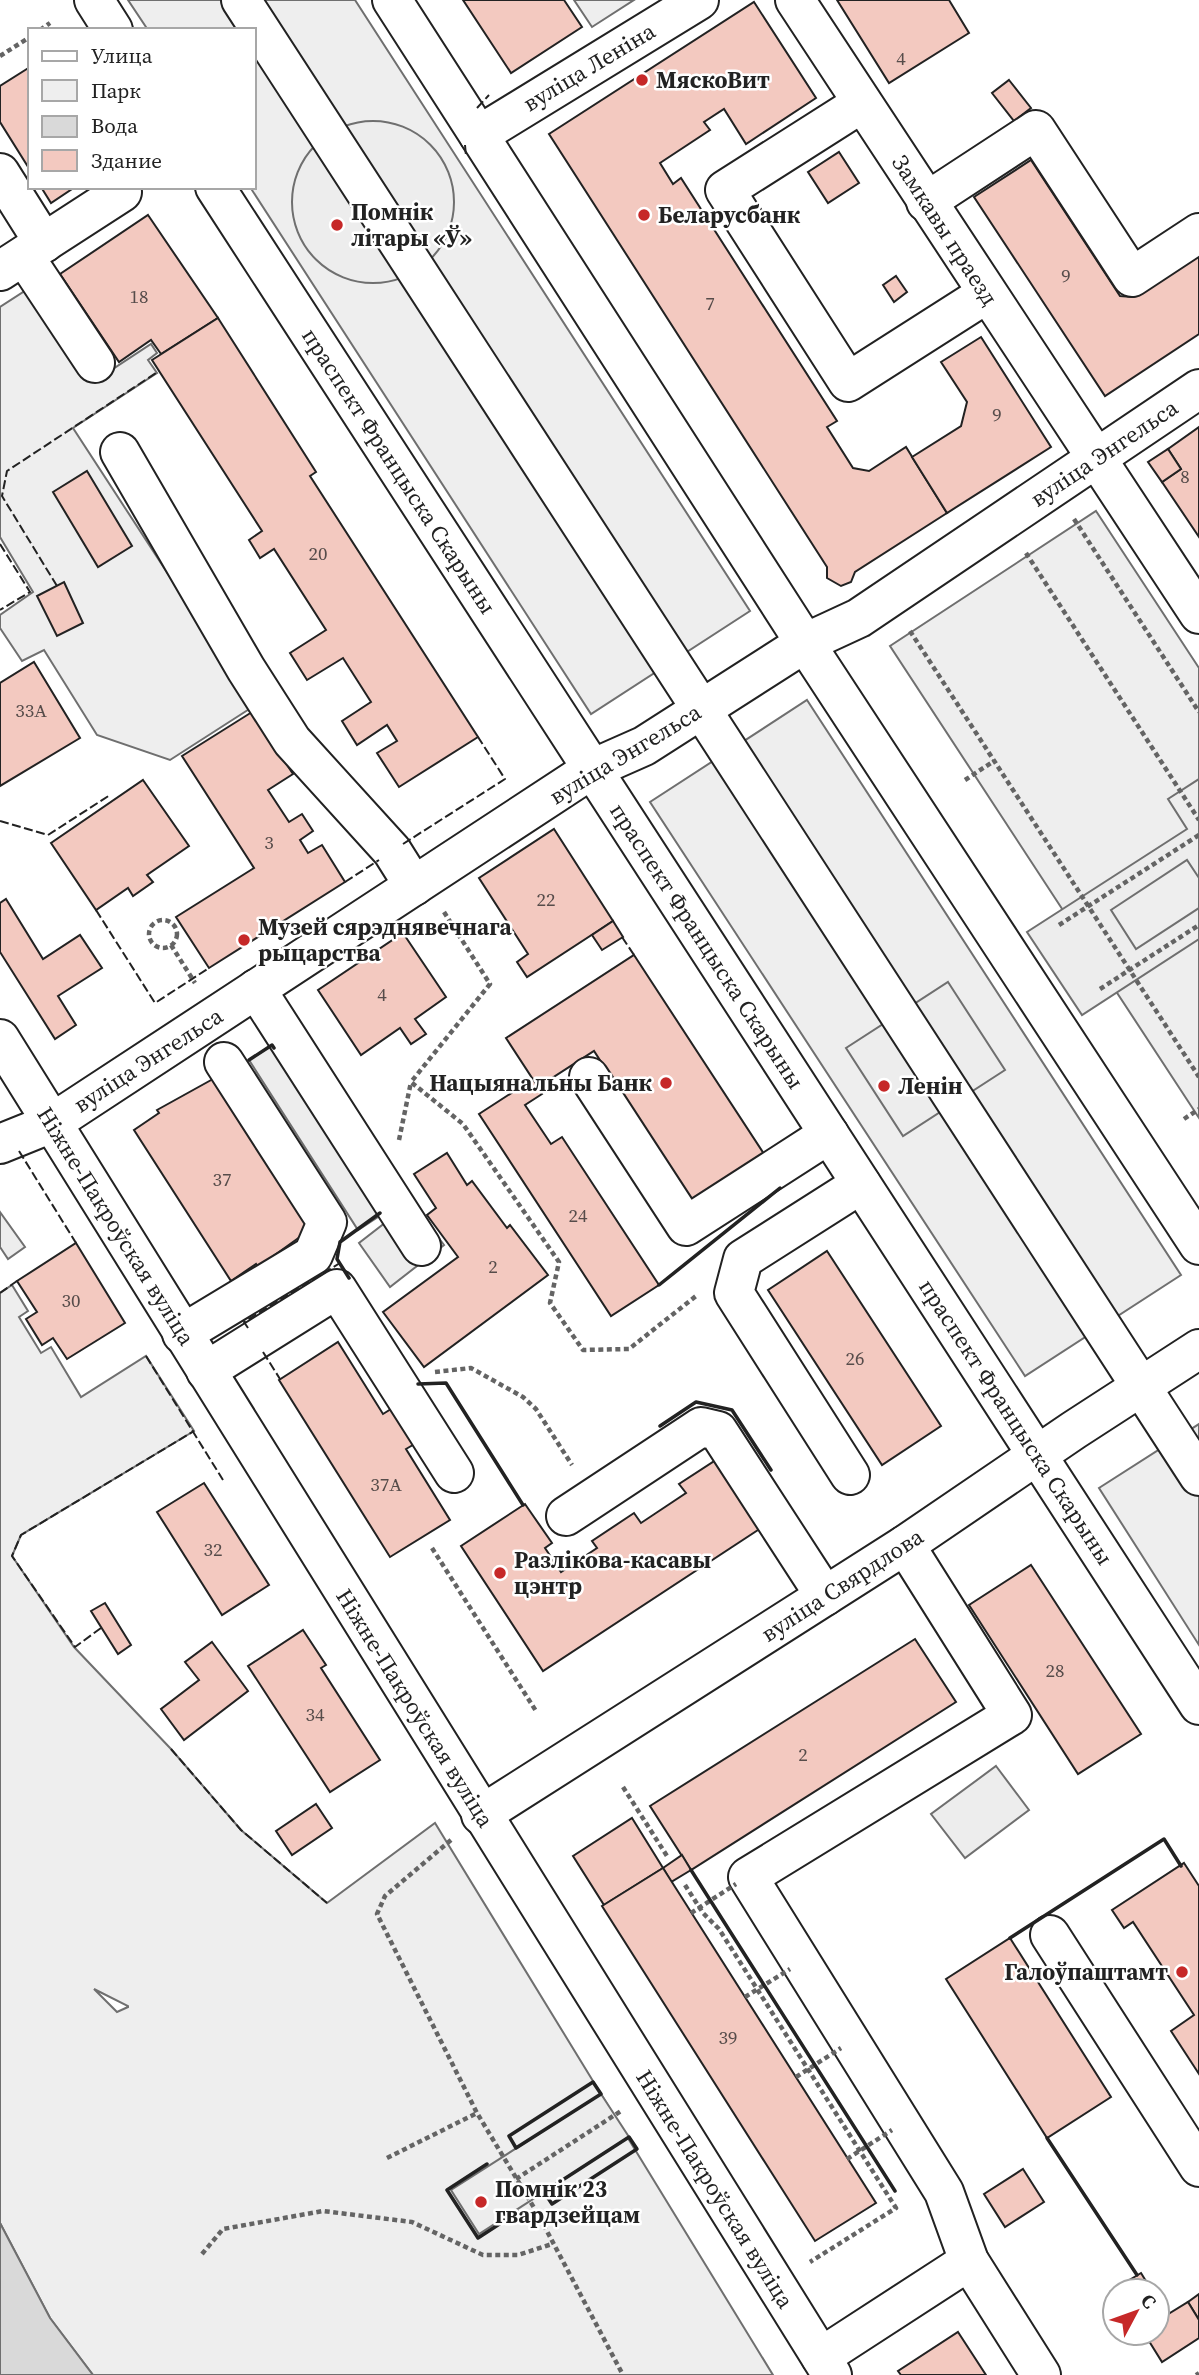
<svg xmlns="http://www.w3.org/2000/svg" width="1199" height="2375" font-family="'Source Serif 4',serif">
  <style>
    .green { fill: #eee; stroke: #6f6f6f; stroke-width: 2; fill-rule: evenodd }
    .parking { fill: #ededed; stroke: #6f6f6f; stroke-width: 2 }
    .water { fill: #d9d9d9; stroke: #6f6f6f; stroke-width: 2 }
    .building { fill: #f3c9c0; stroke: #222; stroke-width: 2 }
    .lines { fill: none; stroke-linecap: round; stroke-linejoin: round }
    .minor-casing { stroke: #222; stroke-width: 42 }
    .path { stroke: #646464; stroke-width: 4.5; stroke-dasharray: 5 3.5; stroke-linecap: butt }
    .minor { stroke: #fff; stroke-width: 38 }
    .path-bridge { stroke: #646464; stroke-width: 4.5; stroke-dasharray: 5 3.5; stroke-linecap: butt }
    .fence { stroke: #222; stroke-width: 2; stroke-dasharray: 9 3.5; stroke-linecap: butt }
    .wall { stroke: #222; stroke-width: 3.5 }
    .poi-dot { fill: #c62828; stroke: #fff; stroke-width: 2.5 }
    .labels { text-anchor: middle; stroke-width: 5; stroke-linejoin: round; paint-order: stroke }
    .number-label { font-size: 19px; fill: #564c4a }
    .street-label { font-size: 23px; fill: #222; stroke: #fff }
    .poi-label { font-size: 23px; font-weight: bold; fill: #222; stroke: #fff; text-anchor: start }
  </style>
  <rect width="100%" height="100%" fill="#fff"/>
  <g class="green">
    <path d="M128 0H355L750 611 591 714 250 187H254V30H148Z"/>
    <path d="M574 0H634L592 27Z"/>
    <path d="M31 287 93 382 151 344 157 353 148 360 157 373 73 428 254 706 170 760 97 735 44 650 22 661 0 628V615L33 592 0 537V307Z"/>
    <path d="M1096 511 1199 668V1118L890 646Z"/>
    <path d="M807 700 1181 1275 1025 1376 650 802Z"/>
    <path d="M12 1285 28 1311 19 1317 41 1353 51 1347 81 1397 146 1356 194 1431 21 1535 12 1556 74 1647 171 1749 241 1830 327 1903 435 1823 773 2375H93L50 2318 0 2223V1293ZM94 1989 128 2006V2007L117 2012Z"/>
    <path d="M1199 1424V1645L1099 1488Z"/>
  </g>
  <g class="parking">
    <circle cx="373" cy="202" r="81"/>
    <path d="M1199 779V878L1187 860 1111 910 1136 949 1199 908V939L1082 1015 1027 932 1187 829 1168 799Z"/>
    <path d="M948 982 1005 1070 903 1136 846 1048Z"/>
    <path d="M272 1045 381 1215 358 1230 249 1060Z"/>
    <path d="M412 1202 444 1245 390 1287 359 1243Z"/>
    <path d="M0 1212 25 1247 8 1259 0 1247Z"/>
    <path d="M996 1766 1029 1810 965 1858 931 1814Z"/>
    <path d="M601 2094 629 2137 479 2234 451 2190Z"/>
  </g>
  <path class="water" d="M0 2223 50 2318 93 2375H0Z"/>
  <g class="building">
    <path d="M463 0H564L582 27 511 73Z"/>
    <path d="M837 0H949L969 33 889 83Z"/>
    <path d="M754 2 816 98 746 144 724 109 704 122 710 130 660 163 673 184 681 178 837 421 827 427 853 468 869 471 906 447 947 513 855 572 851 582 841 586 827 578V567L549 134Z"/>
    <path d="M30 67V170L0 122V86Z"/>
    <path d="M1009 80 1031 108 1014 121 992 93Z"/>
    <path d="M839 152 859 183 828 203 808 172Z"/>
    <path d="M1031 160 1120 296 1133 297 1199 254V334L1105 396 974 197Z"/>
    <path d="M41 187H75L51 203Z"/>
    <path d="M148 215 218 318 161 354 151 340 119 362 60 274Z"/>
    <path d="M896 276 907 292 894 302 883 285Z"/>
    <path d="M218 318 316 472 310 476 478 737 399 787 377 753 397 741 387 725 357 745 342 721 371 702 343 658 307 680 290 653 326 630 274 549 260 558 249 540 262 531 152 360Z"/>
    <path d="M981 337 1051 447 947 513 912 457 961 426 967 402 941 362Z"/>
    <path d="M1199 427V537L1162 482 1181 469 1168 449Z"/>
    <path d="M1168 449 1181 469 1162 482 1148 462Z"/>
    <path d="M87 471 132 546 98 567 53 492Z"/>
    <path d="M64 582 83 623 57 636 37 596Z"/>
    <path d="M34 662 80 738 0 786V683Z"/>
    <path d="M252 712 293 774 268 790 289 822 302 814 313 831 300 840 308 853 322 845 345 882 209 968 176 917 254 868 182 756Z"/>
    <path d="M143 780 189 846 147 875 153 882 133 896 128 888 96 910 51 843Z"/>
    <path d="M554 829 613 921 527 977 517 962 528 954 479 878Z"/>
    <path d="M6 899 43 959 80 935 102 968 58 996 76 1025 55 1039 0 952V903Z"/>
    <path d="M613 921 623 937 602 950 592 935Z"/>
    <path d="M403 933 446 997 415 1019 426 1034 411 1044 400 1028 361 1055 318 990Z"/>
    <path d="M634 955 768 1160 695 1208 594 1051 538 1087 506 1038Z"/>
    <path d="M213 1079 311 1229 258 1267 256 1264 231 1281 134 1130 159 1113 157 1110Z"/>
    <path d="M533 1079 542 1094 525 1105 551 1144 562 1137 659 1285 611 1316 479 1114Z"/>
    <path d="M447 1153 467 1185 472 1181 507 1228 510 1225 548 1275 424 1367 383 1312 458 1257 427 1215 436 1208 414 1174Z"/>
    <path d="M76 1243 125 1323 67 1359 53 1338 42 1345 26 1319 37 1312 17 1281Z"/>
    <path d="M827 1251 941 1426 882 1465 768 1290Z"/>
    <path d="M338 1342 383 1414 396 1406 418 1442 406 1449 450 1520 390 1557 279 1380Z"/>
    <path d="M716 1460 761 1528 543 1671 461 1546 525 1504 552 1543 545 1548 561 1572 597 1548 592 1541 634 1513 641 1523 686 1493 679 1484Z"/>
    <path d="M204 1483 269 1585 222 1615 157 1512Z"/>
    <path d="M1031 1565 1141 1734 1078 1774 969 1605Z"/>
    <path d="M105 1603 131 1645 118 1654 91 1611Z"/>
    <path d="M303 1630 326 1665 321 1668 380 1760 330 1792 248 1666Z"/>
    <path d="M915 1639 956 1702 691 1870 650 1806Z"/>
    <path d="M212 1642 248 1691 184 1740 161 1709 199 1680 185 1662Z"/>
    <path d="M316 1804 332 1828 292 1855 276 1831Z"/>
    <path d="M632 1818 663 1868 604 1905 573 1856Z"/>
    <path d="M682 1855 691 1870 671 1882 663 1868Z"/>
    <path d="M1184 1863 1199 1886V2074L1171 2031 1194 2015 1133 1922 1124 1928 1112 1910Z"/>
    <path d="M663 1868 876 2203 815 2241 602 1906Z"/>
    <path d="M1010 1938 1111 2097 1047 2138 946 1979Z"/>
    <path d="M1023 2169 1044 2202 1005 2227 984 2194Z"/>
    <path d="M1141 2273 1152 2291H1115V2297L1111 2291Z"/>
    <path d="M1199 2294V2320L1188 2302Z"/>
    <path d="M1188 2302 1199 2320V2338L1162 2362 1144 2333H1157V2321Z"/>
    <path d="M958 2332 986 2375H901L898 2371Z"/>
  </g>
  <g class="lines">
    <defs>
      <g id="minor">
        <path d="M94 0 113 30"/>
        <path d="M241 0 1199 1476"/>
        <path d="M392 0 805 643 1199 1245"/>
        <path d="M795 0 1199 614"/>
        <path d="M862 103 725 190 848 382 986 294"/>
        <path d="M479 135 699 0"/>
        <path d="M0 173 44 243"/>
        <path d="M215 187 1199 1705"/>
        <path d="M926 202 1036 130 1132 277 1199 233"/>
        <path d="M24 256 95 363"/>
        <path d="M0 271 122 192"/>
        <path d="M120 452 246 669 292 741 392 851 414 886"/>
        <path d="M256 989 421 1246"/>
        <path d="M0 1039 832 2375"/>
        <path d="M589 1077 686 1226 829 1134"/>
        <path d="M0 1144 52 1123 592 769 644 746 805 643 859 618 1199 389"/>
        <path d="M182 1334 313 1255 327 1222 224 1062"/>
        <path d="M206 1371 337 1289 454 1473"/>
        <path d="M850 1475 734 1293 743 1259 861 1184"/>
        <path d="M566 1516 701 1427 718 1431 825 1596"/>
        <path d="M905 1545 1012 1715 748 1877 944 2192 969 2261 1041 2375"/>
        <path d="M481 1815 905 1545 1074 1430 1199 1349"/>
        <path d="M1050 1935 1199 2167"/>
        <path d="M821 2357 969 2261"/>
      </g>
    </defs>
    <use href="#minor" class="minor-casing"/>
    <g class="path">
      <path d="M40 30 50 23"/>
      <path d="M0 56 30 37"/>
      <path d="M1074 519 1199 712"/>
      <path d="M1026 553 1199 820"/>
      <path d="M910 631 1199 1077"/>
      <path d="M965 780 994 761"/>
      <path d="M444 912 490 984 411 1082 463 1124 559 1262 550 1303 583 1350 629 1349 696 1296"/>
      <circle cx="163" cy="934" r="14"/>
      <path d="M1059 925 1199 835"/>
      <path d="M171 945 195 983"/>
      <path d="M1100 989 1199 925"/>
      <path d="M1184 1119 1199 1109"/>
      <path d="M399 1140 411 1082"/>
      <path d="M435 1372 471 1368 523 1397 536 1409 572 1465"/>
      <path d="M432 1548 536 1711"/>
      <path d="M623 1787 667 1856"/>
      <path d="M451 1840 385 1896 377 1914 477 2113 539 2216 623 2375"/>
      <path d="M685 1885 703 1913 719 1929 896 2208 810 2262"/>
      <path d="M387 2158 477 2113"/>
      <path d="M516 2179 621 2111"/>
      <path d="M202 2254 223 2229 323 2211 412 2222 483 2255H518L552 2244"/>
      <path d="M1196 2375 1199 2373"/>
    </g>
    <use href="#minor" class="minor"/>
    <g class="path-bridge">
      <path d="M691 1913 736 1884"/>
      <path d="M745 1997 790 1969"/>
      <path d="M796 2077 841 2048"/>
      <path d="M847 2159 892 2130"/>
    </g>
    <g class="fence">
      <path d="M477 108 489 95"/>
      <path d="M465 145 466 156"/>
      <path d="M0 544 30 592 0 610"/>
      <path d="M57 586 2 496 7 471 159 371"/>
      <path d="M0 821 48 835 110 795"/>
      <path d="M403 844 505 779 478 737"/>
      <path d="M345 882 379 860"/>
      <path d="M96 910 155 1003 209 968"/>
      <path d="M622 937 634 955"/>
      <path d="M19 1151 76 1243"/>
      <path d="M0 1293 17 1281"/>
      <path d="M248 1328 244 1322 340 1263"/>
      <path d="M263 1352 280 1379"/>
      <path d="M146 1356 223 1480"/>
      <path d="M101 1628 75 1647 12 1556 21 1535 194 1431"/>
      <path d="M171 1749 241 1830 327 1903"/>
    </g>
    <g class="wall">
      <path d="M249 1060 272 1045 274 1048"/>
      <path d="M349 1278 337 1259 340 1242 380 1213"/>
      <path d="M659 1285 780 1188"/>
      <path d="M418 1384 446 1383 523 1505"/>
      <path d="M660 1426 696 1402 732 1410 771 1470"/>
      <path d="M691 1870 895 2191"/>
      <path d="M1010 1938 1164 1839 1181 1866"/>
      <path d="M593 2082 601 2094 516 2148 509 2136Z"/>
      <path d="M629 2137 637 2149 552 2204 544 2192Z"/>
      <path d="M1047 2138 1137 2275"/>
      <path d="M487 2164 447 2190 478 2238 518 2212"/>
    </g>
  </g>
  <g class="poi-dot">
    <circle cx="642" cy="80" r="7"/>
    <circle cx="644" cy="215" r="7"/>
    <circle cx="337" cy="225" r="7"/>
    <circle cx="244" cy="940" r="7"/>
    <circle cx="666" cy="1083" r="7"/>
    <circle cx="884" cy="1086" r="7"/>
    <circle cx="500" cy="1573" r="7"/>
    <circle cx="1182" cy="1972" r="7"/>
    <circle cx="481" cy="2202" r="7"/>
  </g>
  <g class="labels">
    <g class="number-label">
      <text x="901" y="65">4</text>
      <text x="1066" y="282">9</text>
      <text x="139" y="303">18</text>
      <text x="710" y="310">7</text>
      <text x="997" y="421">9</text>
      <text x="1185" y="483">8</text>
      <text x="318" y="560">20</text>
      <text x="31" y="717">33А</text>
      <text x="269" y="849">3</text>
      <text x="546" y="906">22</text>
      <text x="382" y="1001">4</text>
      <text x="222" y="1186">37</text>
      <text x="578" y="1222">24</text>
      <text x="493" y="1273">2</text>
      <text x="71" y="1307">30</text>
      <text x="855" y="1365">26</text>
      <text x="386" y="1491">37А</text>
      <text x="213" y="1556">32</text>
      <text x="1055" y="1677">28</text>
      <text x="315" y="1721">34</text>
      <text x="803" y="1761">2</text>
      <text x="728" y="2044">39</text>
    </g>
    <g class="street-label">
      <text transform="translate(589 67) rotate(-31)" y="8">вуліца Леніна</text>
      <text transform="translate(945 230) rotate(57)" y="8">Замкавы праезд</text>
      <text transform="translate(1104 453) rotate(-34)" y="8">вуліца Энгельса</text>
      <text transform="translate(399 471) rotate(57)" y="8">праспект Францыска Скарыны</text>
      <text transform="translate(625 754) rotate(-31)" y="8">вуліца Энгельса</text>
      <text transform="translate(707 946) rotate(57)" y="8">праспект Францыска Скарыны</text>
      <text transform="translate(148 1060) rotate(-33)" y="8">вуліца Энгельса</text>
      <text transform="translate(116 1226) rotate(58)" y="8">Ніжне-Пакроўская вуліца</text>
      <text transform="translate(1016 1422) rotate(57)" y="8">праспект Францыска Скарыны</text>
      <text transform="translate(842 1585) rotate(-33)" y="8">вуліца Свярдлова</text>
      <text transform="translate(415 1708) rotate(58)" y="8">Ніжне-Пакроўская вуліца</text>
      <text transform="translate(715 2189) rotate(58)" y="8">Ніжне-Пакроўская вуліца</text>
    </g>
    <g class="poi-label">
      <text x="656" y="88">МяскоВит</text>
      <text x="351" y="220">Помнік<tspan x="351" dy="26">літары «Ў»</tspan></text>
      <text x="658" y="223">Беларусбанк</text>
      <text x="258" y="935">Музей сярэднявечнага<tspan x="258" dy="26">рыцарства</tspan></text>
      <text x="652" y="1091" text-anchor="end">Нацыянальны Банк</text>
      <text x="898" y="1094">Ленін</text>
      <text x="514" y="1568">Разлікова-касавы<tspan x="514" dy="26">цэнтр</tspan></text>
      <text x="1168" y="1980" text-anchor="end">Галоўпаштамт</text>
      <text x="495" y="2197">Помнік 23<tspan x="495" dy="26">гвардзейцам</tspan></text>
    </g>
  </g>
  <rect x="28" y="28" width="228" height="161" fill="#ffffff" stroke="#a7a7a7" stroke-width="2"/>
  <rect x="42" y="51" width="35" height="10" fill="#ffffff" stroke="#a7a7a7" stroke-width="2"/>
  <text x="91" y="63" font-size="21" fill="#222222">Улица</text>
  <rect x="42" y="80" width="35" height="21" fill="#eeeeee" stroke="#a7a7a7" stroke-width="2"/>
  <text x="91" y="98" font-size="21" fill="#222222">Парк</text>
  <rect x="42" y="116" width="35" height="21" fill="#d9d9d9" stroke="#a7a7a7" stroke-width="2"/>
  <text x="91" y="133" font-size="21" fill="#222222">Вода</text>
  <rect x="42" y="150" width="35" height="21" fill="#f3c9c0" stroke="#a7a7a7" stroke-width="2"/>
  <text x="91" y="168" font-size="21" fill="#222222">Здание</text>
  <g transform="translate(1136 2312) rotate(49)"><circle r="33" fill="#ffffff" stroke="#a7a7a7" stroke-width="2"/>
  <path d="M0-5L12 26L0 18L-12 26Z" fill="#c62828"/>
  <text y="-10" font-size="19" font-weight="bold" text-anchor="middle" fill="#222222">С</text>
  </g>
</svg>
